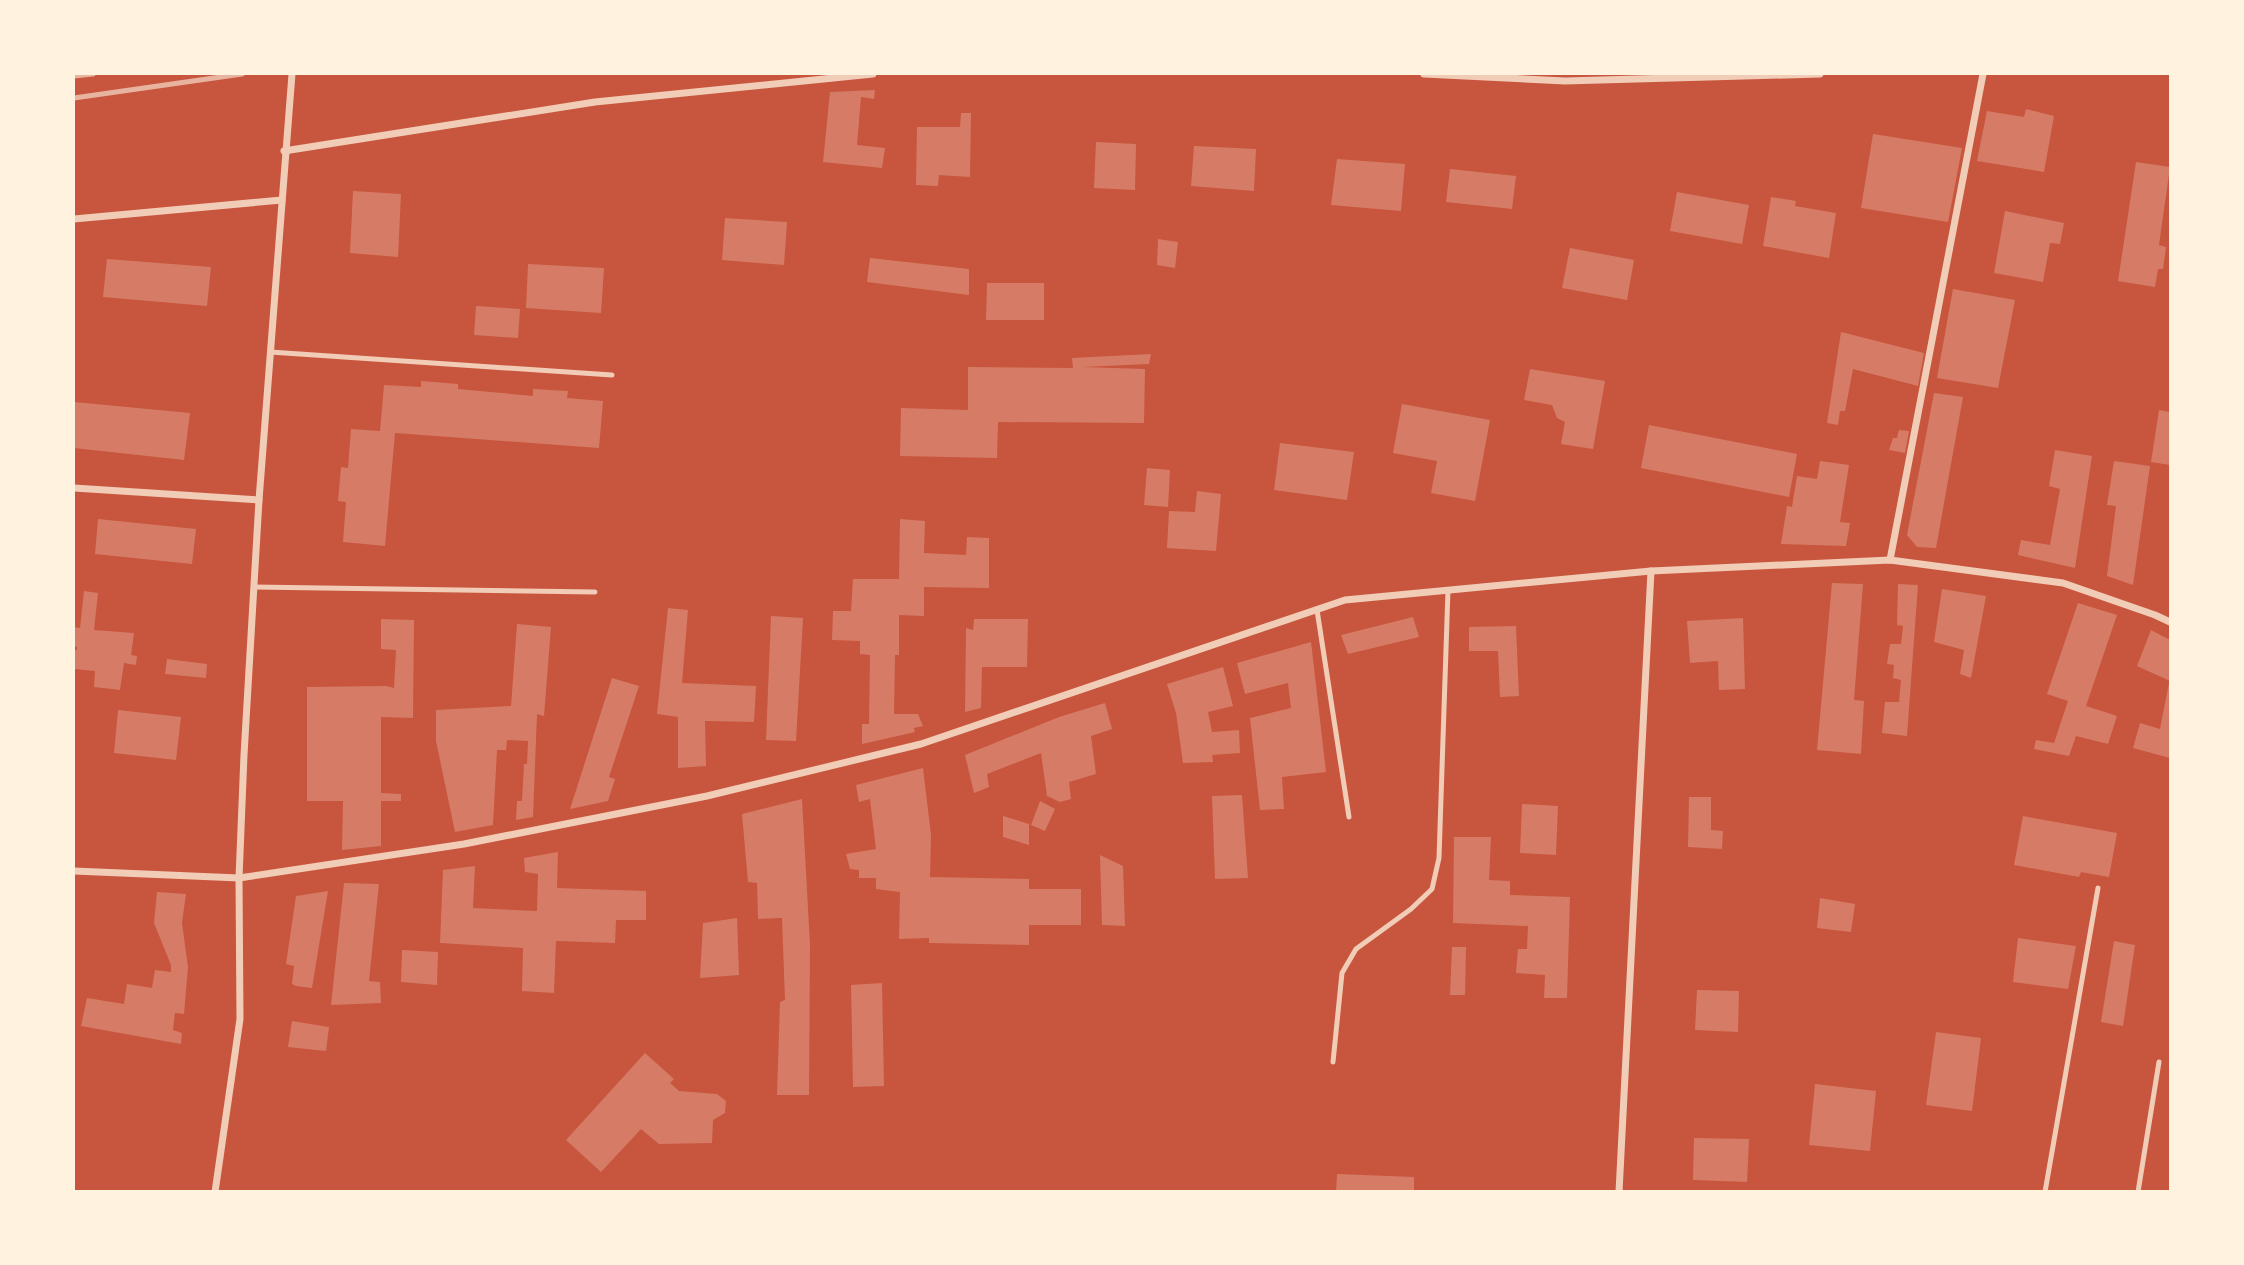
<svg xmlns="http://www.w3.org/2000/svg" width="2244" height="1265" font-family="Mulish,sans-serif">
  <style>
    .building { fill: #d67c66 }
    .lines { fill: none; stroke-linecap: round; stroke-linejoin: round }
    .service { stroke: #f1ccb7; stroke-width: 5 }
    .minor { stroke: #f1ccb7; stroke-width: 7 }
    .rail { stroke: #e9b49f; stroke-width: 5 }
  </style>
  <rect width="100%" height="100%" fill="#c8553d"/>
  <g class="building">
    <path d="M875 90 874 99 861 97 857 145 885 148 882 168 823 162 830 92Z"/>
    <path d="M2026 109 2054 116 2044 172 1977 161 1987 111 2024 117Z"/>
    <path d="M961 113H971L970 177 939 175 938 186 916 185 917 127H960Z"/>
    <path d="M1873 134 1962 148 1948 222 1861 208Z"/>
    <path d="M1096 142 1136 144 1135 190 1094 188Z"/>
    <path d="M1194 146 1256 149 1254 191 1191 186Z"/>
    <path d="M1337 159 1405 164 1401 211 1331 205Z"/>
    <path d="M2136 162 2170 167 2159 245 2166 247 2163 269H2158L2155 287 2118 281Z"/>
    <path d="M1450 169 1516 176 1512 209 1446 202Z"/>
    <path d="M353 191 401 194 398 257 350 253Z"/>
    <path d="M1677 192 1749 205 1742 244 1670 231Z"/>
    <path d="M1771 197 1796 201 1795 206 1836 213 1829 258 1763 246Z"/>
    <path d="M2005 211 2064 223 2060 244 2050 243 2043 282 1994 273Z"/>
    <path d="M725 218 787 222 784 265 722 260Z"/>
    <path d="M1158 239 1178 242 1175 268 1157 265Z"/>
    <path d="M1570 248 1634 260 1627 300 1562 288Z"/>
    <path d="M870 258 969 269V295L867 282Z"/>
    <path d="M107 259 211 267 207 306 103 297Z"/>
    <path d="M528 264 604 268 601 313 526 308Z"/>
    <path d="M987 283H1044V320H986Z"/>
    <path d="M1953 289 2015 300 1998 388 1937 378Z"/>
    <path d="M476 306 520 309 518 338 474 335Z"/>
    <path d="M1841 332 1924 353 1918 386 1853 369 1845 411H1840L1838 425 1827 423Z"/>
    <path d="M1151 354 1149 364 1082 367 1145 369 1144 423 998 422 997 458 900 456 901 408 968 410V367L1073 368 1072 358Z"/>
    <path d="M1530 369 1605 381 1593 449 1561 444 1565 422 1557 418 1552 405 1524 400Z"/>
    <path d="M421 381 458 384V389L533 396V389L568 391 567 398 603 401 599 448 395 433 385 546 343 542 346 502 338 501 341 467 348 468 351 429 380 431 384 385 421 387Z"/>
    <path d="M1934 393 1963 397 1936 548 1917 547 1907 535Z"/>
    <path d="M74 402 190 413 184 460 74 448Z"/>
    <path d="M1402 404 1490 420 1475 501 1431 493 1437 461 1393 453Z"/>
    <path d="M2159 410 2170 412V465L2151 462Z"/>
    <path d="M1649 425 1797 454 1789 497 1641 468Z"/>
    <path d="M1899 430 1909 431 1905 453 1889 450 1893 438H1897Z"/>
    <path d="M1280 443 1354 452 1347 500 1274 490Z"/>
    <path d="M2055 450 2092 456 2075 568 2018 555 2021 540 2050 545 2060 489 2049 486Z"/>
    <path d="M1820 461 1849 465 1840 522 1850 523 1846 546 1781 544 1787 506 1792 507 1797 476 1817 479Z"/>
    <path d="M2114 461 2150 466 2133 585 2107 576 2116 506 2107 505Z"/>
    <path d="M1147 468 1170 470 1168 507 1144 505Z"/>
    <path d="M1197 491 1221 494 1216 551 1167 548 1169 511 1195 512Z"/>
    <path d="M98 519 196 529 192 564 95 554Z"/>
    <path d="M900 519 925 521 924 553 966 555 967 537 989 538V588L924 587V616L899 615V655H895L894 714H918L923 726 914 728 915 732 862 744V724H869L870 655 860 654V641L832 640 833 611H851L853 579H899Z"/>
    <path d="M1832 583 1863 584 1854 700 1864 701 1861 754 1817 750Z"/>
    <path d="M1898 584 1918 585 1907 736 1882 733 1885 702H1899L1901 680 1893 678 1894 665 1887 664 1890 644H1901L1903 626 1897 625Z"/>
    <path d="M1942 589 1986 596 1971 678 1960 674 1964 650 1934 642Z"/>
    <path d="M84 591 98 593 94 630 134 633 131 655 137 656 136 665 124 663 120 690 94 687 95 671 74 669V650H77V647L74 646V627L80 628Z"/>
    <path d="M2078 603 2117 615 2086 706 2117 716 2108 744 2076 736 2069 756 2034 749 2036 740 2054 743 2068 701 2047 694Z"/>
    <path d="M668 608 688 610 682 683 756 686 754 722 705 721 706 766 678 768V717L657 714Z"/>
    <path d="M771 616 803 618 796 741 766 740Z"/>
    <path d="M1413 617 1419 637 1348 654 1341 635Z"/>
    <path d="M1743 618 1745 689 1719 690 1718 661 1690 663 1687 621Z"/>
    <path d="M381 619 414 620 413 718 381 717V793L401 794V801H381V846L342 850 343 801H307V687L386 686 394 688 396 650 381 649Z"/>
    <path d="M974 619H1028L1027 667H982L981 708 965 712 966 628 973 630Z"/>
    <path d="M517 624 551 627 544 716 537 714 533 817 516 820 517 801H522L524 764H527L528 741 507 740 506 750H497L493 825 455 832 436 741V710L511 706Z"/>
    <path d="M1516 626 1519 696 1500 697 1498 651H1469V627Z"/>
    <path d="M2151 630 2170 640V681L2137 666Z"/>
    <path d="M1311 642 1326 772 1282 777 1284 809 1260 810 1250 718 1291 708 1288 683 1245 694 1237 663Z"/>
    <path d="M167 659 207 664 206 678 165 674Z"/>
    <path d="M1223 667 1233 706 1208 712 1212 732 1239 730 1240 753 1212 755 1213 762 1183 763 1176 713 1167 684Z"/>
    <path d="M612 678 639 686 609 777 615 779 608 801 570 809Z"/>
    <path d="M2169 683H2170V758L2133 748 2140 723 2160 729Z"/>
    <path d="M1105 703 1112 729 1091 736 1096 774 1069 782 1071 799 1060 802 1047 796 1041 753 987 774 989 787 974 793 965 755 1059 717Z"/>
    <path d="M118 710 181 717 176 760 114 753Z"/>
    <path d="M923 768 931 835 930 877 1029 879V889H1081V925H1029V945L929 943V938L899 939 900 892 876 889V878H859V870L850 869 846 854 876 849 870 799 859 802 856 785Z"/>
    <path d="M1242 795 1248 878 1215 879 1212 796Z"/>
    <path d="M1689 797H1711V830L1723 831 1722 849 1688 847Z"/>
    <path d="M802 799 810 945 809 1095H777L780 1002 785 1000 782 918 758 919 757 883 748 882 742 814Z"/>
    <path d="M1040 801 1055 809 1045 831 1031 825Z"/>
    <path d="M1522 804 1558 806 1556 855 1520 853Z"/>
    <path d="M1003 816 1029 824V845L1003 837Z"/>
    <path d="M2023 816 2117 833 2109 877 2081 872 2079 877 2014 865Z"/>
    <path d="M1454 837H1491L1489 880 1510 881V895L1570 897 1567 998H1544L1545 975 1516 973 1518 949H1527L1528 926 1453 923Z"/>
    <path d="M558 852 557 888 646 891V920H616L615 943 556 941 554 993 522 991 523 948 440 943 443 870 475 866 473 908 537 911 538 874 525 872 524 858Z"/>
    <path d="M1100 855 1123 866 1125 926 1102 925Z"/>
    <path d="M344 883 379 884 369 981 380 982 381 1003 331 1005Z"/>
    <path d="M328 891 312 988 296 986 292 984 294 966 286 964 296 896Z"/>
    <path d="M157 892 186 894 182 923 188 967 184 1014 175 1013 173 1030 182 1033 181 1044 81 1026 87 998 124 1004 127 984 152 988 155 970 171 972V965L154 923Z"/>
    <path d="M1820 898 1855 904 1851 932 1817 928Z"/>
    <path d="M737 918 739 975 700 978 703 923Z"/>
    <path d="M2018 938 2076 946 2068 989 2013 982Z"/>
    <path d="M2114 941 2135 945 2123 1026 2101 1022Z"/>
    <path d="M1452 947H1466L1465 995H1450Z"/>
    <path d="M402 950 438 952 437 985 401 982Z"/>
    <path d="M882 983 884 1086 853 1087 851 985Z"/>
    <path d="M1697 990 1739 991 1738 1032 1695 1030Z"/>
    <path d="M292 1021 329 1027 326 1051 288 1047Z"/>
    <path d="M1936 1032 1981 1038 1972 1111 1926 1105Z"/>
    <path d="M645 1053 674 1079 670 1083 679 1091 717 1094 726 1101 725 1113 713 1120 712 1143 659 1144 641 1129 601 1172 566 1140Z"/>
    <path d="M1815 1084 1876 1091 1870 1151 1809 1145Z"/>
    <path d="M1694 1138 1749 1139 1747 1182 1693 1180Z"/>
    <path d="M1337 1174 1414 1177V1192H1336Z"/>
  </g>
  <g class="lines">
    <g class="service">
      <path d="M270 352 612 375"/>
      <path d="M254 587 595 592"/>
      <path d="M1317 610 1349 817"/>
      <path d="M1333 1062 1342 973 1356 949 1411 909 1432 889 1439 858 1448 590"/>
      <path d="M2045 1192 2098 888"/>
      <path d="M2138 1192 2159 1062"/>
    </g>
    <g class="minor">
      <path d="M1424 74 1565 81 1820 74"/>
      <path d="M284 151 595 102 873 74"/>
      <path d="M74 219 282 200"/>
      <path d="M74 488 259 500"/>
      <path d="M1890 560 1983 74"/>
      <path d="M74 871 239 878 464 844 707 796 921 744 1345 600 1651 571 1890 560 2063 583 2155 615 2170 622"/>
      <path d="M215 1192 240 1019 239 878 244 755 259 500 292 74"/>
      <path d="M1619 1192 1651 571"/>
    </g>
    <g class="rail">
      <path d="M74 76 93 74"/>
      <path d="M74 98 242 74"/>
    </g>
  </g>
  <rect width="2244" height="1265" fill="none" stroke="#fff3e0" stroke-width="150"/>
</svg>
